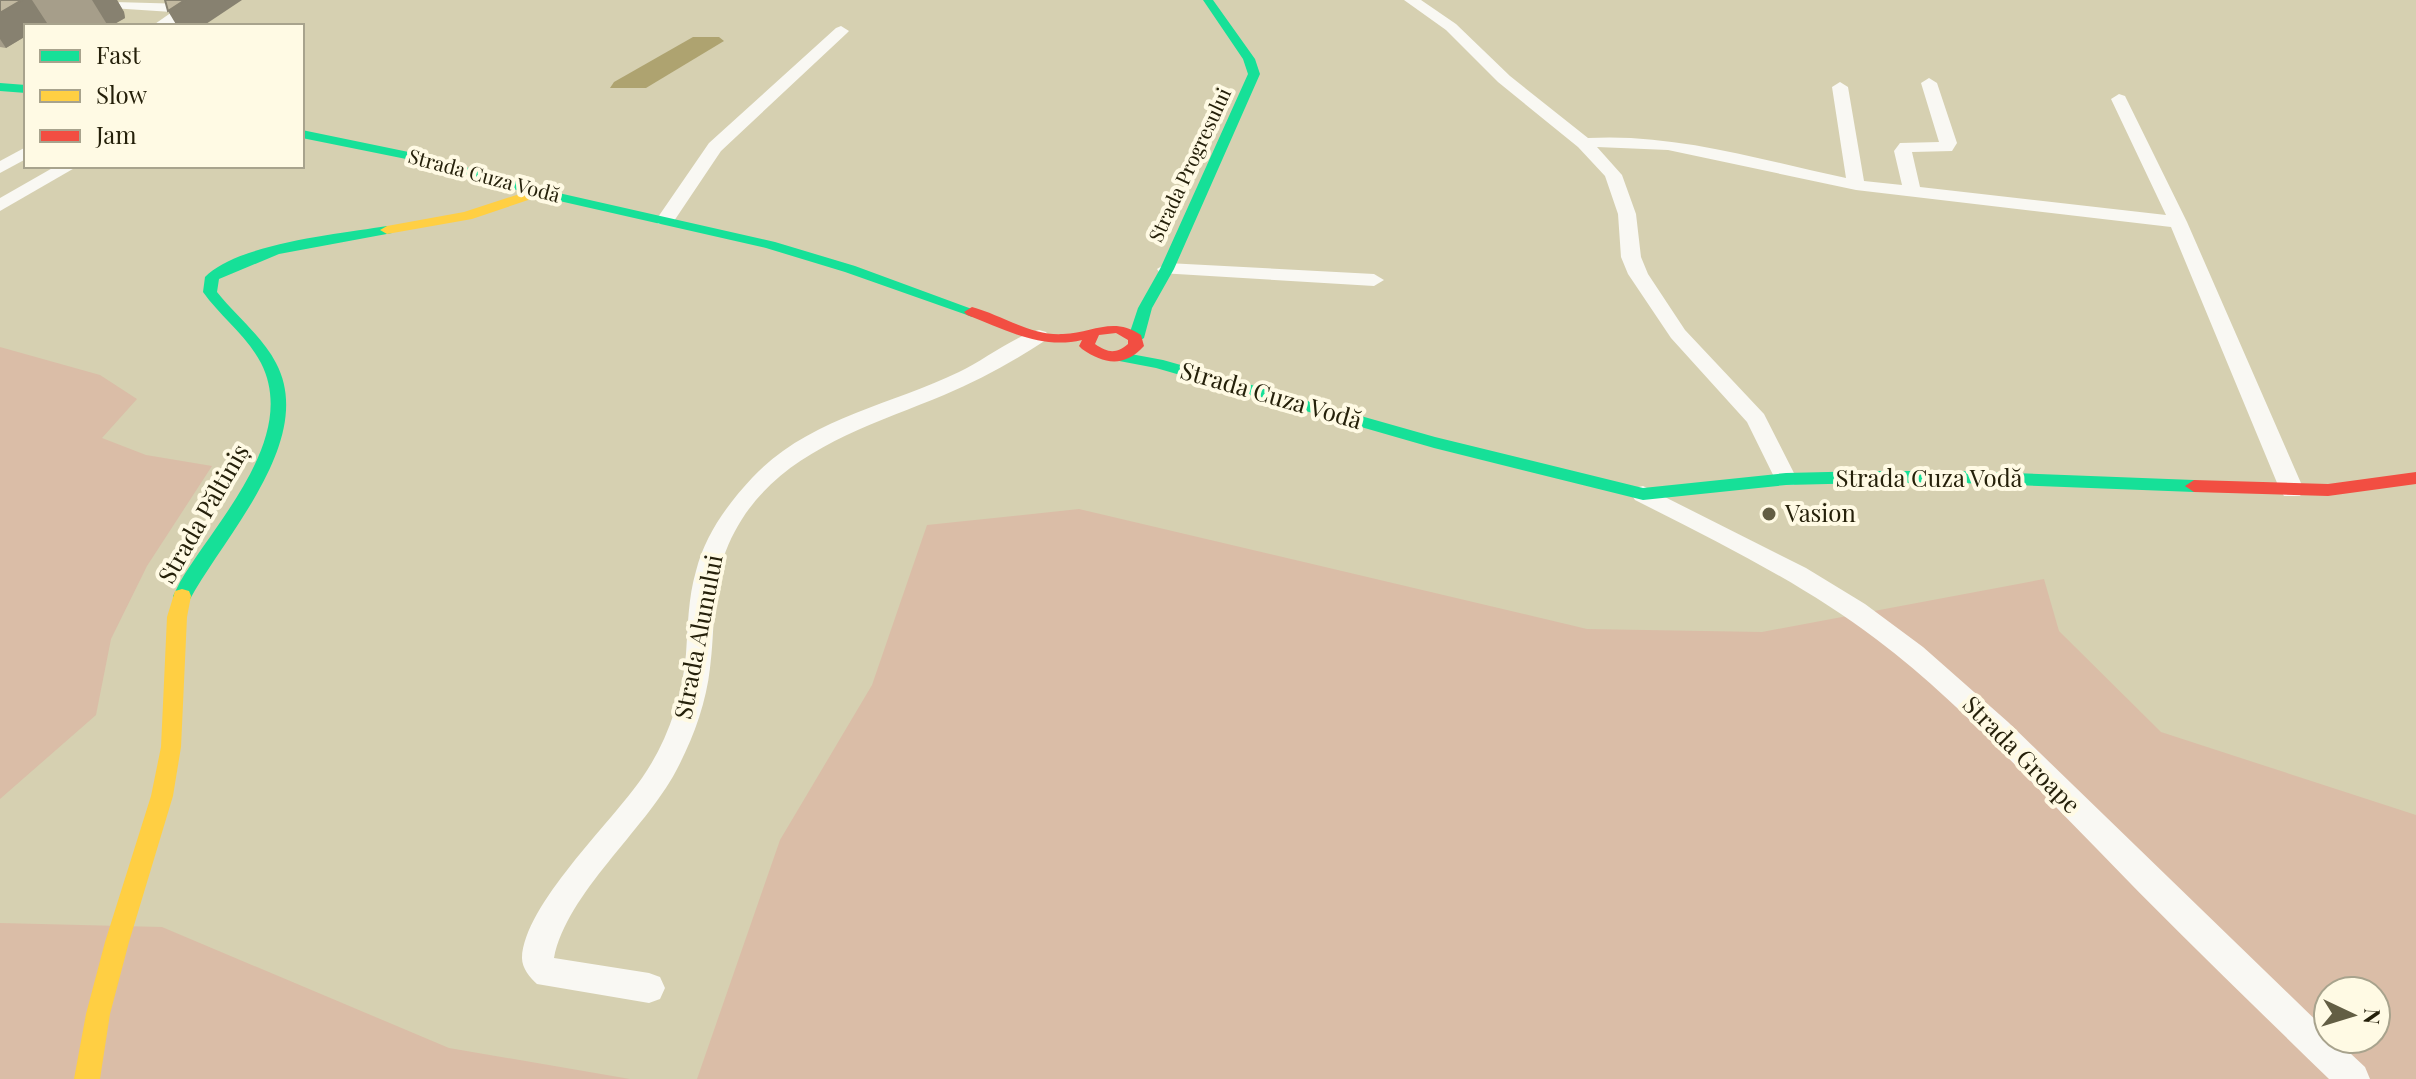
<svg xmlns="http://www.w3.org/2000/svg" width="2416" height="1079" font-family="'Playfair Display',serif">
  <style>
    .green { fill: #dabda7; fill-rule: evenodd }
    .water { fill: #aea370 }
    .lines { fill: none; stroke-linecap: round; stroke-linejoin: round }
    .street { fill: #f9f8f3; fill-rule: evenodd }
    .fast { fill: #16e098; fill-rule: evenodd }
    .slow { fill: #ffcf43; fill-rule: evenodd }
    .jam { fill: #f24e42; fill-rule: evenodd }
    .wall { fill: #a69e8a }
    .shaded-wall { fill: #878170 }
    .building { fill: #c1b8a0; stroke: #878170; stroke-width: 2 }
    .poi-dot { fill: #635e44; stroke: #fffae4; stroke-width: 3 }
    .labels { text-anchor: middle; stroke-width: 8; stroke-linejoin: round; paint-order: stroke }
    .far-street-label { font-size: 20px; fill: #25200a; stroke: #fffae4 }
    .street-label { font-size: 24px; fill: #25200a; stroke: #fffae4 }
    .poi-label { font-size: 24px; fill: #25200a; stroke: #fffae4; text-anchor: start }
  </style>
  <rect width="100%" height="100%" fill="#d6d0b1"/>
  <g class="green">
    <path d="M0 347 100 375 137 399 102 438 146 455 212 466 147 566 111 639 96 715 0 799Z"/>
    <path d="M1079 509 1587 629 1762 632 2044 579 2059 631 2161 732 2416 815V1079H697L780 840 872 685 927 525ZM2328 991H2376V1039H2328Z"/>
    <path d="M0 923 162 927 449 1048 630 1079H0Z"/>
  </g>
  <path class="water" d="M693 37H719L724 41 646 88H610L614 82Z"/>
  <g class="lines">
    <g class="street">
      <path d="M43 0 186 4 193 0H211L170 26H152L172 12 50 4Z"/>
      <path d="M1404 0H1421L1456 24 1510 76 1588 138C1675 133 1761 160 1846 178L1832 87 1840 82 1848 87 1864 181 1902 185 1894 151 1900 143 1939 142 1921 83 1929 78 1937 83 1957 143 1952 151 1912 152 1920 187 2166 215 2111 99 2119 94 2125 96 2187 222 2304 490 2300 496H2284L2280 490 2171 227 1856 190 1668 150 1597 147 1622 175 1636 214 1641 257 1648 274 1685 330 1764 414 1797 479 1794 485H1778L1747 422 1671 338 1628 274 1621 257 1618 214 1605 176 1578 147 1498 82 1446 30Z"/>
      <path d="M841 26 849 31 846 34 721 151 672 224H658L656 220 709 143 836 28Z"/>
      <path d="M26 147V159L0 173V161Z"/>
      <path d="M56 166H78L0 211V198Z"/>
      <path d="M1167 263 1374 274 1384 280 1374 286 1160 273 1157 269Z"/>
      <path d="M1039 330 1046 332 1049 336 1046 340C1014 361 980 380 944 395 857 431 757 458 723 559 712 594 715 631 710 668 706 704 693 739 676 771 644 831 567 893 554 958L649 973 660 977 665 988 660 999 649 1003 537 984C530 978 522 968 522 958 524 905 611 823 642 778 667 742 682 699 686 654 688 627 688 598 696 571 705 535 727 505 752 478 807 419 888 406 959 372 984 360 1014 336 1039 330Z"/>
      <path d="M1643 486 1806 568 1865 604 1923 647 2008 722 2328 1032V1039H2335L2365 1067 2370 1079H2329C2251 1003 2172 927 2096 848 2025 776 1957 700 1876 639 1802 583 1718 542 1635 500L1631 494 1635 488Z"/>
    </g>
    <g class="fast">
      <path d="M1203 0H1213L1255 59 1260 74 1174 269 1152 308 1144 338 1136 343 1128 338 1138 308 1160 269 1248 74 1243 59Z"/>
      <path d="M0 83 26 85V93L0 91Z"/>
      <path d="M302 130 428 156 541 189 775 242 855 266 980 312 972 317 967 315 845 272 766 248 533 195 426 163 302 138Z"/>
      <path d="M387 226 392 227V233L279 254 219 279 217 292C236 316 262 336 276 363 317 440 223 537 189 601H175L173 596 180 582C215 522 299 438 261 363 247 336 220 316 203 292L205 277C239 243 339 234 387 226Z"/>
      <path d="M1120 352 1163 360 1435 437 1643 488 1786 473 1870 471H1961L2194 480 2203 486 2194 492 1961 483H1870L1786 485 1643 500 1434 448 1156 368 1114 360 1112 357 1114 354Z"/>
    </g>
    <g class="slow">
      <path d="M538 188 543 189V195L472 219 387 234 380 230 387 226 464 212Z"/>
      <path d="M182 589 189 591 191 596 187 617 181 747 173 796 129 942 110 1014 100 1079H74L86 1014 105 942 151 796 161 747 167 617 175 591Z"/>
    </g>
    <g class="jam">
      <path d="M972 307C1002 315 1031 336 1063 334 1093 333 1113 316 1141 335L1144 346C1124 368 1104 364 1082 349L1079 346 1082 340C1041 350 1004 329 967 315L964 312ZM1116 333 1128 340V344C1116 354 1108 353 1095 344L1099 335Z"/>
      <path d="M2416 472V484L2328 496 2194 492 2185 486 2194 480 2328 484Z"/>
    </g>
  </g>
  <path class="wall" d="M0 0H117L124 12 125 18 111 26 47 23 26 26V36L6 48 0 47Z"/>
  <g class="shaded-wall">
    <path d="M0 0H32L47 23 42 26H26V36L6 48 0 39Z"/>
    <path d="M92 0H117L124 12 125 18 111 26H108Z"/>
    <path d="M185 0H242L203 26H177L168 11Z"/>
  </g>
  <g class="building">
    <path d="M0 0H22L0 13Z"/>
    <path d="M165 0H185L168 11Z"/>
  </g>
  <circle class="poi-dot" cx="1769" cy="514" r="8"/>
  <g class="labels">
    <g class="far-street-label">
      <text transform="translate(1190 165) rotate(-65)" y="7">Strada Progresului</text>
      <text transform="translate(484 176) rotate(15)" y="7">Strada Cuza Vodă</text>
    </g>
    <g class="street-label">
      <text transform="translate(1271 396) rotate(16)" y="8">Strada Cuza Vodă</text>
      <text x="1929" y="487">Strada Cuza Vodă</text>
      <text transform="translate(204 514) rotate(-60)" y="8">Strada Păltiniș</text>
      <text transform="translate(699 637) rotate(-79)" y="8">Strada Alunului</text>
      <text transform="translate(2021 755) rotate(45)" y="8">Strada Groape</text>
    </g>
    <g class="poi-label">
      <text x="1785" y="522">Vasion</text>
    </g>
  </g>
  <rect x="24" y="24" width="280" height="144" fill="#fffae4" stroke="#a8a38d" stroke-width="2"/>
  <rect x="40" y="50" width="40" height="12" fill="#16e098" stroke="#a8a38d" stroke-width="2"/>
  <text x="96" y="64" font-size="24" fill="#25200a">Fast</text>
  <rect x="40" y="90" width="40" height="12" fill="#ffcf43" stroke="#a8a38d" stroke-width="2"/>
  <text x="96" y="104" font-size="24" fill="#25200a">Slow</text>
  <rect x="40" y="130" width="40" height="12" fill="#f24e42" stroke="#a8a38d" stroke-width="2"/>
  <text x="96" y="144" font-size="24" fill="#25200a">Jam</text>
  <g transform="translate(2352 1015) rotate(94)"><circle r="38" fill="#fffae4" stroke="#a8a38d" stroke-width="2"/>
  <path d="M0-6L14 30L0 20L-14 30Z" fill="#635e44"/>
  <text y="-12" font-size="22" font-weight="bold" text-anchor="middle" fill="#25200a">N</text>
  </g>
</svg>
